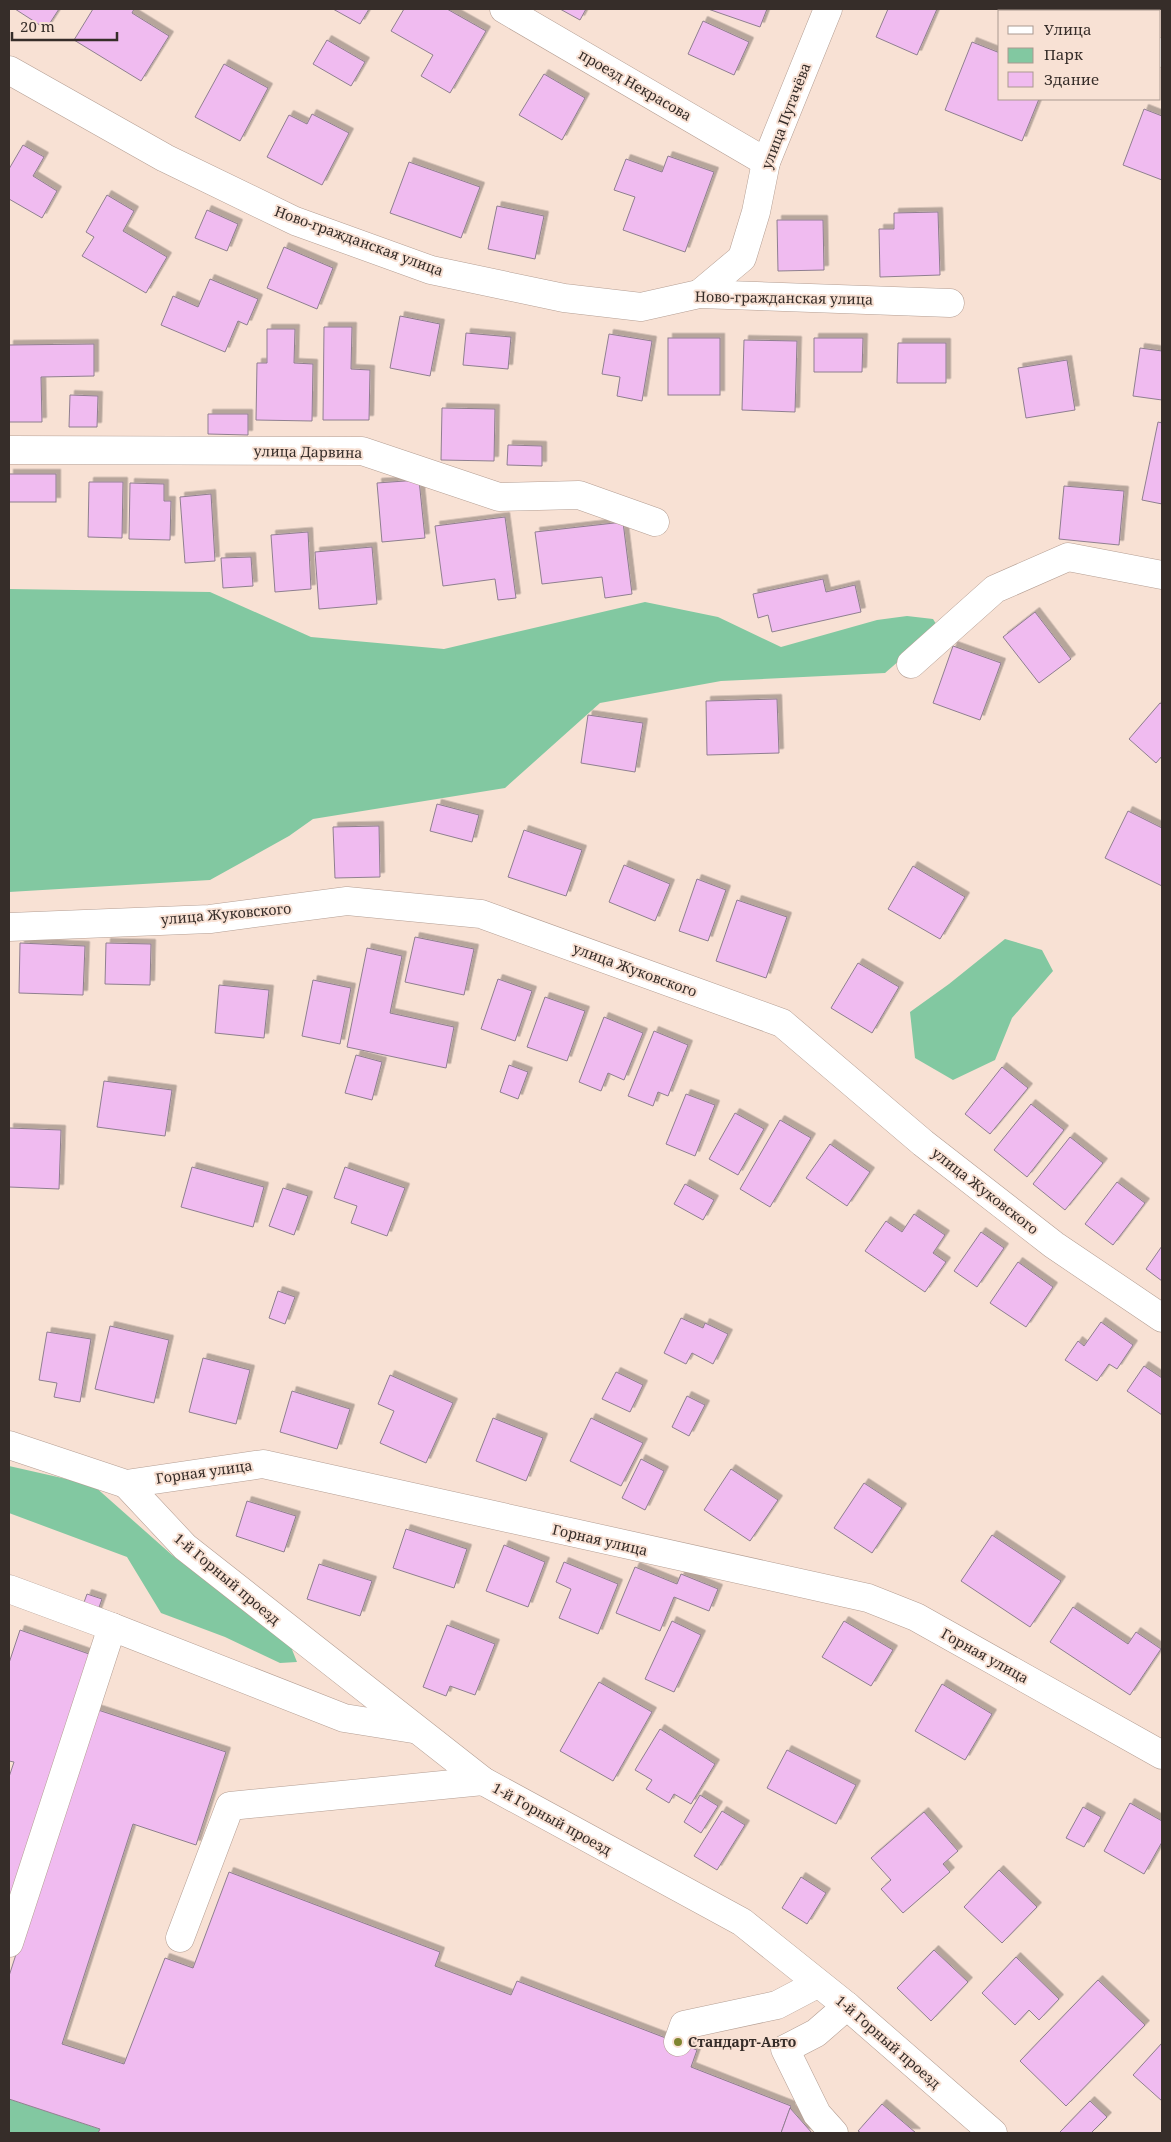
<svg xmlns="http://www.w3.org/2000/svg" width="1171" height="2142" font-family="'Noto Serif',serif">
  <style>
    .green { fill: #82c8a1 }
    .building { fill: #f0bbf0; stroke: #8f7f8f; filter: url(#shadow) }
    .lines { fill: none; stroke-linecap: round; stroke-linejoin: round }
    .minor-casing { stroke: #b49e93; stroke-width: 29 }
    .minor { stroke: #fff; stroke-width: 28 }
    .poi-dot { fill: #7f8531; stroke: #f8e1d4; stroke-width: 2 }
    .labels { text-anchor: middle; stroke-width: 4; stroke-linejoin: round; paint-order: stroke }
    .street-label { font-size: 14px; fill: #362d29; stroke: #f8e1d4 }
    .poi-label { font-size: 14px; font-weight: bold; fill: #362d29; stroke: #f8e1d4; text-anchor: start }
  </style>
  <defs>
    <filter id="shadow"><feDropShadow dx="4.5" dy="-4.5" stdDeviation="0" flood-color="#0004"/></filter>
  </defs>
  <rect width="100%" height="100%" fill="#f8e1d4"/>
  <g class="green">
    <path d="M9 589 210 592 311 637 444 649 645 602 718 617 781 647 877 620 907 616 933 619 938 627 885 673 721 681 600 703 505 788 313 819 289 836 210 880 9 892Z"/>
    <path d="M1005 939 1042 950 1053 971 1012 1018 995 1060 953 1080 915 1058 910 1012 949 984Z"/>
    <path d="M9 1466 93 1485 172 1555 289 1642 297 1662 280 1663 225 1637 161 1613 127 1557 9 1513Z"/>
    <path d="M9 2099 100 2129 98 2133H11L9 2131Z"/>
  </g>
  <g class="building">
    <path d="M15 9H59L46 29Z"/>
    <path d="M93 9H134L132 13 169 36 141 81 74 40Z"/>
    <path d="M333 9H369L360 24Z"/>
    <path d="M404 9H447L486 31 450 93 421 76 433 55 391 31Z"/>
    <path d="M560 9H586L580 20Z"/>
    <path d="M708 9H767L760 27Z"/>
    <path d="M888 9H937L917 55 876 37Z"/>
    <path d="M703 21 749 42 734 75 688 54Z"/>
    <path d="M327 40 365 62 351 86 313 64Z"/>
    <path d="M972 42 1000 53V99H1039L1022 141 945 110Z"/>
    <path d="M224 64 268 88 240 141 195 117Z"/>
    <path d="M544 74 585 98 562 140 519 115Z"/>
    <path d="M1144 109 1162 116V180L1123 165Z"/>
    <path d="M312 114 349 133 322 185 267 157 289 115 307 124Z"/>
    <path d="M23 145 44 157 33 176 57 191 42 218 9 199V169Z"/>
    <path d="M668 156 714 172 685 252 623 230 635 197 614 190 626 159 662 172Z"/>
    <path d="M409 162 480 187 461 238 390 213Z"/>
    <path d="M107 195 134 211 123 231 167 257 146 293 82 256 94 237 86 232Z"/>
    <path d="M497 206 544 216 535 259 488 249Z"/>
    <path d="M207 210 238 224 227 251 195 238Z"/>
    <path d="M938 212 940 275 880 277 879 229H894V213Z"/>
    <path d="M777 220H823L824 270 778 271Z"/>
    <path d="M284 247 333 268 317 309 267 288Z"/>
    <path d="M210 279 258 299 247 325 238 321 225 352 161 325 173 296 198 307Z"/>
    <path d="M400 316 440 324 430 376 390 368Z"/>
    <path d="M324 327H352L351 369 370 370 369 420H323Z"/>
    <path d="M267 329H295L294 363 313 364 312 421 256 420 257 363H267Z"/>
    <path d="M466 333 511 337 508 369 463 365Z"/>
    <path d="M609 334 652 341 642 401 617 396 620 377 602 374Z"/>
    <rect x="668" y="338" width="52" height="57"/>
    <path d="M814 338H863L862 372H814Z"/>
    <path d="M744 340 797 341 795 412 742 410Z"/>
    <path d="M898 343H946V383H897Z"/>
    <path d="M94 344V376L41 377 42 422H9V345Z"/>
    <path d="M1140 348 1162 351V400L1133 396Z"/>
    <path d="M1067 360 1075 410 1026 418 1018 368Z"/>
    <path d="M70 395 98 396 97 427H69Z"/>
    <path d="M442 408 495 409 494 461 441 460Z"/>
    <path d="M208 414H248V435L208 434Z"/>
    <path d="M1158 422 1162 423V504L1142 500Z"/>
    <path d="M508 445 542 446V466L507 465Z"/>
    <rect x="9" y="474" width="47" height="28"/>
    <path d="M419 480 425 538 382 542 377 483Z"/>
    <path d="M89 482H123L122 538 88 537Z"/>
    <path d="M130 483 164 484V501H171L170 540 129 539Z"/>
    <path d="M1064 486 1124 491 1119 545 1059 539Z"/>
    <path d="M211 494 215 561 185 563 180 497Z"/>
    <path d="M505 517 516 598 498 600 495 579 443 586 435 526Z"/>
    <path d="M623 522 632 594 605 598 602 577 542 584 535 532Z"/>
    <path d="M308 532 311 589 275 592 271 535Z"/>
    <path d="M372 547 377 604 319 609 315 552Z"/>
    <path d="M251 557 253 586 223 588 221 558Z"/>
    <path d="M823 579 826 592 855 585 861 612 772 632 768 615 758 618 753 594Z"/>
    <path d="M1035 612 1071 659 1039 683 1003 637Z"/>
    <path d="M953 646 1001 663 980 720 933 703Z"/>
    <path d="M777 699 779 753 707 755 706 701Z"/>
    <path d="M1160 703 1162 704V756L1156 763 1129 739Z"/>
    <path d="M588 715 643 723 635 772 581 763Z"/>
    <path d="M437 804 479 815 472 842 430 831Z"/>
    <path d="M1128 811 1162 828V886L1105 858Z"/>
    <path d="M379 826 380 877 335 878 333 827Z"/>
    <path d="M524 830 582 850 566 896 508 877Z"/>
    <path d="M624 865 670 884 655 921 609 902Z"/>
    <path d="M913 866 965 897 940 939 888 909Z"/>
    <path d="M697 879 726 890 708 941 679 931Z"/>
    <path d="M737 900 787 917 766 978 716 961Z"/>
    <path d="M415 937 474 949 464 995 405 982Z"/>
    <path d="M20 943 85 946 83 995 19 993Z"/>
    <path d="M106 943 151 944 150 985 105 984Z"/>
    <path d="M367 948 402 956 390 1013 454 1027 446 1068 347 1047Z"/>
    <path d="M858 963 899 987 872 1033 831 1008Z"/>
    <path d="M498 979 532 991 515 1041 481 1029Z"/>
    <path d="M313 980 351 988 340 1044 302 1036Z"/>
    <path d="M219 985 269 990 264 1038 215 1033Z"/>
    <path d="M545 997 585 1011 567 1061 527 1047Z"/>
    <path d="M604 1017 643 1033 624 1080 608 1073 601 1091 579 1082Z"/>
    <path d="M654 1031 688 1045 668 1096 658 1092 653 1106 628 1096Z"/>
    <path d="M356 1055 382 1062 372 1100 345 1093Z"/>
    <path d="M509 1065 528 1072 518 1099 500 1092Z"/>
    <path d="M1002 1067 1028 1088 990 1134 965 1114Z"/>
    <path d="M104 1081 172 1090 165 1136 97 1127Z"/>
    <path d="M686 1094 715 1105 695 1156 666 1144Z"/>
    <path d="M1031 1104 1064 1130 1027 1177 994 1150Z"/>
    <path d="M735 1113 764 1129 738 1175 709 1159Z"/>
    <path d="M780 1120 811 1138 770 1207 740 1189Z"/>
    <path d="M9 1128 61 1130 59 1189 9 1187Z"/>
    <path d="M1070 1137 1103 1163 1065 1210 1033 1184Z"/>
    <path d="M830 1144 870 1172 847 1206 806 1178Z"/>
    <path d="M192 1167 264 1187 253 1227 181 1207Z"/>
    <path d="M345 1167 405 1188 387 1236 351 1223 357 1206 334 1198Z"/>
    <path d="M1117 1182 1145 1203 1113 1245 1085 1224Z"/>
    <path d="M685 1184 714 1200 703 1220 674 1204Z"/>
    <path d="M283 1188 308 1196 294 1235 269 1226Z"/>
    <path d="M914 1214 945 1235 933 1253 946 1262 925 1292 865 1251 886 1221 902 1232Z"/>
    <path d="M981 1232 1004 1248 977 1287 954 1271Z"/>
    <path d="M1162 1246V1281L1146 1269Z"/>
    <path d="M1018 1262 1053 1287 1026 1327 990 1303Z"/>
    <path d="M278 1291 295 1297 285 1324 269 1318Z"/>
    <path d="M681 1318 703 1328 705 1323 728 1334 713 1364 692 1353 686 1364 664 1353Z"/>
    <path d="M1101 1322 1133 1345 1117 1369 1109 1364 1097 1381 1065 1360 1078 1341 1084 1346Z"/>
    <path d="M110 1326 169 1340 154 1403 95 1389Z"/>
    <path d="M47 1332 91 1339 80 1402 54 1397 57 1383 39 1380Z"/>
    <path d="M203 1358 250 1370 236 1424 189 1412Z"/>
    <path d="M1144 1366 1162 1378V1415L1127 1391Z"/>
    <path d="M616 1372 643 1385 630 1412 602 1399Z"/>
    <path d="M390 1375 453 1403 426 1463 380 1443 394 1411 378 1404Z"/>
    <path d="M292 1391 350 1409 337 1449 280 1432Z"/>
    <path d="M687 1396 705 1405 689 1436 672 1427Z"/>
    <path d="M493 1418 543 1438 526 1481 476 1461Z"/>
    <path d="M591 1418 643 1443 621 1486 570 1461Z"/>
    <path d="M641 1459 664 1471 645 1510 622 1498Z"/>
    <path d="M731 1469 778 1500 750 1541 704 1510Z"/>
    <path d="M864 1483 902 1508 872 1553 834 1528Z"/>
    <path d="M247 1501 296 1516 284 1552 236 1536Z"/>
    <path d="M406 1529 467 1549 454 1588 393 1568Z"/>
    <path d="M992 1535 1061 1581 1030 1627 961 1581Z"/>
    <path d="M504 1545 545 1562 528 1607 486 1591Z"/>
    <path d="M564 1562 618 1584 598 1634 559 1618 571 1589 556 1582Z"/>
    <path d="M319 1564 372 1581 360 1616 307 1599Z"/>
    <path d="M635 1567 677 1584 681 1574 718 1589 709 1611 674 1597 660 1631 616 1613Z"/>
    <path d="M87 1594 102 1599 97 1613 82 1608Z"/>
    <path d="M1073 1607 1128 1644 1136 1632 1161 1649 1130 1695 1050 1642Z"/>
    <path d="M672 1621 701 1635 674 1692 645 1679Z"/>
    <path d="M844 1621 893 1650 871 1686 822 1657Z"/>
    <path d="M447 1625 495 1644 475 1695 450 1686 446 1696 423 1687Z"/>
    <path d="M20 1630 92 1655 9 1902V1777L14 1762 9 1761V1663Z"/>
    <path d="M599 1682 652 1712 613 1781 560 1751Z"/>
    <path d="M942 1684 992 1714 965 1760 915 1731Z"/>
    <path d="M95 1709 226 1752 196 1845 133 1824 62 2044 124 2064 165 1958 193 1968 229 1872 440 1952 435 1966 511 1995 517 1981 697 2050 691 2067 791 2106 781 2133H98L100 2129 9 2099V1976Z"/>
    <path d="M660 1729 715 1764 691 1804 674 1794 669 1803 646 1789 652 1780 635 1770Z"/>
    <path d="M787 1750 856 1785 836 1824 767 1788Z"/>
    <path d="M700 1795 718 1806 701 1833 684 1822Z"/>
    <path d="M1130 1803 1162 1821V1842L1144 1874 1104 1851Z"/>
    <path d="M1083 1807 1101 1817 1084 1847 1066 1838Z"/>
    <path d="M722 1811 745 1825 717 1870 694 1856Z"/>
    <path d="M924 1812 958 1851 943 1864 950 1872 903 1913 881 1889 891 1880 871 1858Z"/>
    <path d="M999 1870 1037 1907 1002 1943 964 1907Z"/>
    <path d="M801 1877 826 1893 807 1924 782 1908Z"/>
    <path d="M934 1950 968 1982 931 2021 897 1988Z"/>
    <path d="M1016 1957 1059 1999 1039 2020 1029 2010 1015 2025 982 1993Z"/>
    <path d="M1098 1980 1145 2025 1066 2106 1020 2061Z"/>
    <path d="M1162 2043V2101L1133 2075Z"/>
    <path d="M1090 2101 1107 2117 1091 2133H1062L1060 2132Z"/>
    <path d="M882 2104 916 2133H861L858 2131Z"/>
    <path d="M790 2108 812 2133H781Z"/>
  </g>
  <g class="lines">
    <defs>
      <g id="minor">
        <path d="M504 9 766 162"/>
        <path d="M1089 9 1093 11"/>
        <path d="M1160 52 1162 53"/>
        <path d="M9 70 165 158 295 221 431 270 564 298 641 307 699 294 950 303"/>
        <path d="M699 294 742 258 756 212 766 162 828 9"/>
        <path d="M9 450 362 451 499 497 579 495 655 522"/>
        <path d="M911 664 995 589 1068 557 1162 575"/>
        <path d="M9 927 210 919 347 901 481 914 782 1023 923 1143 1054 1245 1162 1318"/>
        <path d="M9 1445 126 1484 263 1464 868 1598 916 1617 1162 1755"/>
        <path d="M126 1484 185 1547 483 1781 742 1922 847 2006 993 2133"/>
        <path d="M9 1589 112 1627"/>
        <path d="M180 1938 230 1806 483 1781"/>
        <path d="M9 1943 112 1627 344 1718 413 1729"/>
        <path d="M678 2042 684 2025 777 2005 817 1984"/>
        <path d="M834 2133 817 2114 785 2049 816 2033 847 2006"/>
      </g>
    </defs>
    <use href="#minor" class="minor-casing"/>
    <use href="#minor" class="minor"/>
  </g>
  <circle class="poi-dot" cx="678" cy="2042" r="5"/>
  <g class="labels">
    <g class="street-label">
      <text transform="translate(635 85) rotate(30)" y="5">проезд Некрасова</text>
      <text transform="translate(786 116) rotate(-69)" y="5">улица Пугачёва</text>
      <text transform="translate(359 241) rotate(20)" y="5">Ново-гражданская улица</text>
      <text transform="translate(784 298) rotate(1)" y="5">Ново-гражданская улица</text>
      <text transform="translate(308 452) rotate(1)" y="5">улица Дарвина</text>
      <text transform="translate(226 914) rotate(-5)" y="5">улица Жуковского</text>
      <text transform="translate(635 970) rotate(20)" y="5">улица Жуковского</text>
      <text transform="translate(985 1191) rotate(38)" y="5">улица Жуковского</text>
      <text transform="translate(204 1472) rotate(-8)" y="5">Горная улица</text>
      <text transform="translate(600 1540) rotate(13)" y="5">Горная улица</text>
      <text transform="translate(227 1579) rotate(40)" y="5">1-й Горный проезд</text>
      <text transform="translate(985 1656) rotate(29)" y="5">Горная улица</text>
      <text transform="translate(552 1819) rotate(29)" y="5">1-й Горный проезд</text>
      <text transform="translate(888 2042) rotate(41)" y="5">1-й Горный проезд</text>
    </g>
    <g class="poi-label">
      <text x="688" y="2047">Стандарт-Авто</text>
    </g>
  </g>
  <rect width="1171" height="2142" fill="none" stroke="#362d29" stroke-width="20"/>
  <rect x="998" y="10" width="162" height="90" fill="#f8e1d4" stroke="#aa9990"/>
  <rect x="1008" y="26" width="25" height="8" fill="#ffffff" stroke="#aa9990"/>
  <text x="1044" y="35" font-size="15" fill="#362d29">Улица</text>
  <rect x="1008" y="48" width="25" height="15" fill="#82c8a1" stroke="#aa9990"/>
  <text x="1044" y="60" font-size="15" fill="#362d29">Парк</text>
  <rect x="1008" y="72" width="25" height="15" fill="#f0bbf0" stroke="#aa9990"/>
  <text x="1044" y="85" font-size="15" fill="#362d29">Здание</text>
  <path d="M12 32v8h105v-8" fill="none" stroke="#362d29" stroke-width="2.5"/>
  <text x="20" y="32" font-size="15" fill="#362d29" stroke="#f8e1d4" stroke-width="4" paint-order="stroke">20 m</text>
</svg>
